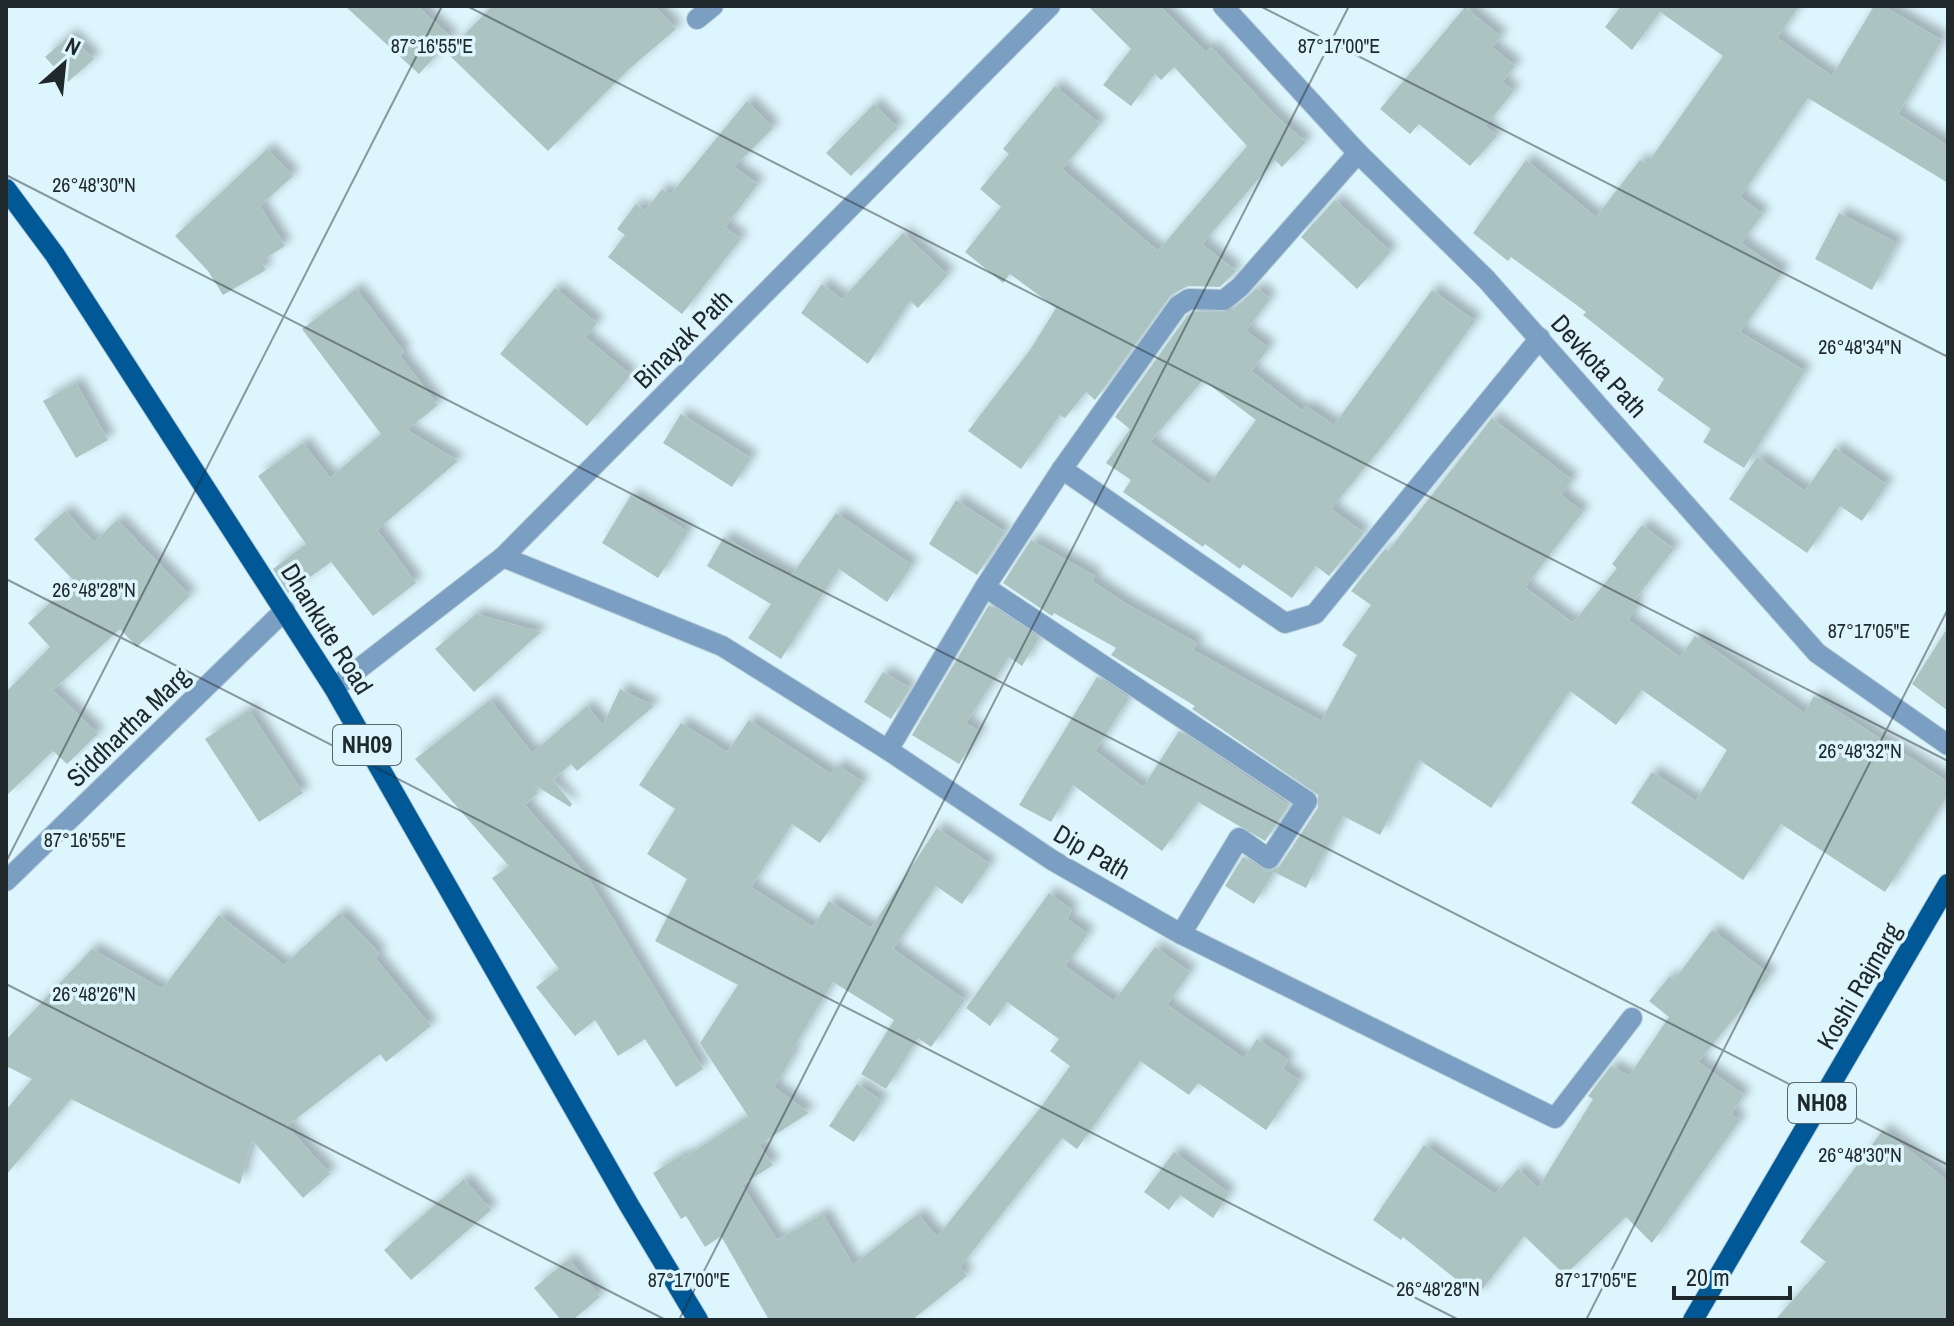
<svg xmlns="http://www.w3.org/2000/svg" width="1954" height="1326" font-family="'Archivo Narrow',sans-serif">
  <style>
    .building { fill: #abc4c2; fill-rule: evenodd; filter: url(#shadow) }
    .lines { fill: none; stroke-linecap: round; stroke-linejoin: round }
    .minor-casing { stroke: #bbd0d7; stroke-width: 22 }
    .primary-casing { stroke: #bbd0d7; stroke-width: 22 }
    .minor { stroke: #7b9fc2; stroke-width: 20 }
    .primary { stroke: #005996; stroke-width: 20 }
    .ticks { fill: none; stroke: #1f282a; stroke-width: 2; stroke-opacity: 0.45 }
    .labels { text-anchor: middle; stroke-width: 7; stroke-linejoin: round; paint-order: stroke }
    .shield { fill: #ddf5fd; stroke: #586669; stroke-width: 2 }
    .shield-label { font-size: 24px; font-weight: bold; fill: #1f282a }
    .street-label { font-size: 26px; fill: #1f282a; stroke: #ddf5fd }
    .ticks-label { font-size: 20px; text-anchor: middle; fill: #1f282a; stroke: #ddf5fd; stroke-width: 7; stroke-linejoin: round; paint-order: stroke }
  </style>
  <defs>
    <filter id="shadow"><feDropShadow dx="7" dy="-7" stdDeviation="4" flood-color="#0004"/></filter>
  </defs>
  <rect width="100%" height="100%" fill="#ddf5fd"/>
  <g class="building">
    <path d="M345 6H417L452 38 419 74Z"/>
    <path d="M492 6H654L676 29 628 70 548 151 447 53Z"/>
    <path d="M1088 6H1160L1206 52 1211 47 1277 117 1306 142 1282 167 1275 160 1202 244 1236 271 1220 287 1188 286 1171 295 1095 400 1086 392 1065 418 1060 415 1021 469 968 431 1030 350 1056 308 1010 274 1003 283 965 252 1001 207 980 189 1009 154 1003 149 1055 86 1100 124 1062 169 1158 251 1247 146 1174 67 1161 80 1155 74 1131 106 1103 85 1131 49Z"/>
    <path d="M1621 6H1799L1777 38 1832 76 1874 6H1883L1942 40 1898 114 1948 146V183L1808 98 1740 197 1763 214 1741 243 1783 272 1740 332 1805 371 1744 468 1703 442 1711 429 1657 390 1664 379 1583 315 1586 312 1511 257 1508 261 1473 233 1526 160 1596 217 1640 160 1647 164 1723 56 1660 12 1632 50 1605 27Z"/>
    <path d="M1465 7 1501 37 1492 47 1515 66 1502 82 1514 91 1485 126 1497 136 1470 166 1419 124 1410 134 1380 109Z"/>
    <path d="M70 35 94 59 68 82 45 57Z"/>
    <path d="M747 101 773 128 734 167 758 184 725 227 741 239 682 314 608 257 625 235 617 229 636 204 645 211 662 189 670 195Z"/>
    <path d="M874 104 898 128 851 176 826 153Z"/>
    <path d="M267 149 293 176 260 206 285 246 261 261 266 270 223 295 208 271 175 236Z"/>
    <path d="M1335 200 1391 252 1357 289 1301 237Z"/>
    <path d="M1839 213 1897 243 1872 290 1815 259Z"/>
    <path d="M903 233 948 275 918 308 910 301 868 364 801 313 822 284 842 299Z"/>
    <path d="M555 288 597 323 585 337 631 375 587 426 500 354Z"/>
    <path d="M1257 288 1270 299 1246 331 1269 348 1251 371 1303 411 1306 406 1334 425 1432 290 1475 321 1394 432 1331 509 1364 533 1329 576 1316 566 1292 598 1243 564 1240 569 1205 544 1203 547 1123 492 1131 480 1106 463 1130 429 1115 417 1187 316 1193 312 1231 311ZM1203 380 1256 420 1209 485 1150 442Z"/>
    <path d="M356 289 404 352 400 356 438 405 407 430 458 461 377 530 416 583 373 616 331 562 288 593 273 569 306 544 258 476 303 443 330 478 381 434 302 329Z"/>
    <path d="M76 383 108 440 76 458 43 401Z"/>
    <path d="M681 414 751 458 732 487 663 443Z"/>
    <path d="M1492 418 1572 480 1561 495 1583 512 1525 587 1573 623 1617 568 1612 564 1642 525 1674 549 1633 602 1638 607 1628 620 1680 657 1695 636 1804 713 1814 696 1948 782V795L1885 892 1781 824 1743 880 1631 803 1652 772 1696 801 1727 750 1642 690 1616 725 1570 691 1491 808 1419 760 1380 835 1343 816 1306 888 1274 872 1254 904 1225 886 1243 857 1267 872 1279 867 1318 808V795L1192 709 1195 706 1111 655 1116 648 1054 613 1052 616 1003 583 1031 540 1095 576 1092 581 1125 603 1197 643 1193 650 1321 721 1357 655 1342 645 1371 605 1351 591 1385 549 1388 551Z"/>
    <path d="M1835 448 1887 485 1862 521 1840 506 1807 553 1729 499 1757 457 1805 491Z"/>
    <path d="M631 495 688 532 658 578 602 543Z"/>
    <path d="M956 500 1005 532 977 575 929 544Z"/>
    <path d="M65 511 94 542 117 520 190 596 137 647 120 629 53 690 98 734 67 764 53 751 6 796V692L50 647 28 623 74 581 34 539Z"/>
    <path d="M836 513 912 565 887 602 839 569 781 659 748 638 771 604 707 566 724 537 791 576Z"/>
    <path d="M989 605 1039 638 1022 666 1009 657 966 723 980 732 959 764 912 735Z"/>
    <path d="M476 614 541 632 474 692 435 649Z"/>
    <path d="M1948 627V711L1912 684Z"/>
    <path d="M883 672 910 688 891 719 864 702Z"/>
    <path d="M1097 677 1129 698 1095 751 1143 787 1179 731 1289 805 1265 841 1198 802 1162 851 1073 785 1051 822 1019 805Z"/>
    <path d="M620 689 654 706 577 771 571 764 553 780 572 804 570 807 533 784 538 793 525 805 587 876 703 1069 676 1087 645 1039 618 1056 595 1020 575 1036 536 987 559 969 492 878 509 866 415 759 490 700 532 753 587 706 603 725Z"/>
    <path d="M249 710 303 793 259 822 205 739Z"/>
    <path d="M749 720 831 774 837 765 863 782 820 843 792 824 751 887 813 927 829 901 871 928 937 828 990 864 962 904 936 886 893 949 965 1000 931 1047 918 1038 886 1089 861 1074 894 1020 833 982 791 1052 794 1054 774 1087 809 1113 759 1145 773 1165 742 1185 777 1240 823 1214 853 1265 918 1214 937 1237 1041 1107 1070 1066 1050 1051 1059 1039 1007 1002 990 1026 966 1008 1049 893 1072 910 1067 919 1088 934 1065 966 1114 1001 1155 947 1190 972 1167 1005 1244 1058 1257 1039 1288 1060 1283 1069 1300 1081 1266 1130 1198 1083 1189 1095 1140 1061 1077 1149 1062 1138 960 1267 967 1276 912 1320H769L721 1236 705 1247 686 1216 681 1219 653 1173 682 1155 684 1158 748 1116 700 1043 738 985 655 941 687 879 647 854 675 809 639 785 681 723 727 752Z"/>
    <path d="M340 913 380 954 375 958 431 1026 386 1062 380 1054 287 1126 330 1174 303 1198 252 1140 240 1184 71 1099 6 1175V1110L32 1079 6 1066V1040L92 949 162 989 219 915 284 965Z"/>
    <path d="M1712 930 1770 975 1698 1062 1744 1095 1731 1114 1740 1120 1652 1243 1626 1217 1565 1275 1524 1236 1477 1296 1403 1237 1401 1240 1373 1220 1424 1145 1495 1194 1518 1169 1538 1188 1593 1099 1588 1096 1611 1066 1629 1076 1669 1017 1649 1001 1670 976 1674 980Z"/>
    <path d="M857 1084 882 1101 854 1142 829 1126Z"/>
    <path d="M1883 1130 1948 1181V1320H1775L1826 1262 1800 1242Z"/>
    <path d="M1174 1152 1229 1193 1213 1218 1180 1195 1169 1210 1144 1192Z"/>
    <path d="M464 1179 491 1210 411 1280 384 1250Z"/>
    <path d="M569 1259 600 1297 573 1320H561L534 1288Z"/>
  </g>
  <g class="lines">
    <defs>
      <g id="minor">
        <path d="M1223 6 1358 153 1486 279 1817 653 1948 745"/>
        <path d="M697 19 713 6"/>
        <path d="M1062 469 1285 623 1315 614 1540 338"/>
        <path d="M503 557 722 646 888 750 1052 860 1181 934 1555 1118 1632 1018"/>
        <path d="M985 587 1307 801 1269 859 1239 838 1181 934"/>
        <path d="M334 688 503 557 1050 6"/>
        <path d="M888 750 985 587 1062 469 1178 306 1189 299 1224 300 1240 287 1358 153"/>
        <path d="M6 881 285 610"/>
      </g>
      <g id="primary">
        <path d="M6 189 55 255 334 688 629 1205 698 1320"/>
        <path d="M1693 1320 1948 884"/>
      </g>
    </defs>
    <use href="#minor" class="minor-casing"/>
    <use href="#primary" class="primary-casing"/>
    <use href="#minor" class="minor"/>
    <use href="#primary" class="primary"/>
  </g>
  <path class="ticks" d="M467 6 1948 761M1260 6 1948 357M6 175 1948 1165M6 579 1459 1320M6 862 442 6M6 984 666 1320M679 1320 1349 6M1586 1320 1948 609"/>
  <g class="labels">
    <g class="shield">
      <rect x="333" y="725" width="68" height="40" rx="6"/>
      <rect x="1788" y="1083" width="68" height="40" rx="6"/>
    </g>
    <g class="shield-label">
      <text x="367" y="753">NH09</text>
      <text x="1822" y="1111">NH08</text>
    </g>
    <g class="street-label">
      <text transform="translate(683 339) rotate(-45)" y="9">Binayak Path</text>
      <text transform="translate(1599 366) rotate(48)" y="9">Devkota Path</text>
      <text transform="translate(327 629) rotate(58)" y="9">Dhankute Road</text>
      <text transform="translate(128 727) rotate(-44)" y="9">Siddhartha Marg</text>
      <text transform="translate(1092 852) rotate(30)" y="9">Dip Path</text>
      <text transform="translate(1859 986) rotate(-60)" y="9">Koshi Rajmarg</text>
    </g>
  </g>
  <g class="ticks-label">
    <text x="432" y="53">87°16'55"E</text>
    <text x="1339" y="53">87°17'00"E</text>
    <text x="94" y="192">26°48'30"N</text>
    <text x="1860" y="354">26°48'34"N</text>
    <text x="94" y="597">26°48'28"N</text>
    <text x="1869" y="638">87°17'05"E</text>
    <text x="1860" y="758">26°48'32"N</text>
    <text x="85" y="847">87°16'55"E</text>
    <text x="94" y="1001">26°48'26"N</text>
    <text x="1860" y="1162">26°48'30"N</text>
    <text x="689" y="1287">87°17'00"E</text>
    <text x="1596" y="1287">87°17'05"E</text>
    <text x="1438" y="1296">26°48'28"N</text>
  </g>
  <rect width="1954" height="1326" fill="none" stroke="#1f282a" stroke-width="16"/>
  <g transform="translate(64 64) rotate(27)" stroke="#ddf5fd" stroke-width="6" paint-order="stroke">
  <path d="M0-6L14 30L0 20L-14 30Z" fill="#1f282a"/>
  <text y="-12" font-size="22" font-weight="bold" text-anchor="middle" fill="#1f282a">N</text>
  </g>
  <path d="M1674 1286v12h116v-12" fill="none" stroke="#1f282a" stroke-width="4"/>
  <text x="1686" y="1286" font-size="24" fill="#1f282a" stroke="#ddf5fd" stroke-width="6" paint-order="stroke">20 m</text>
</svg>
